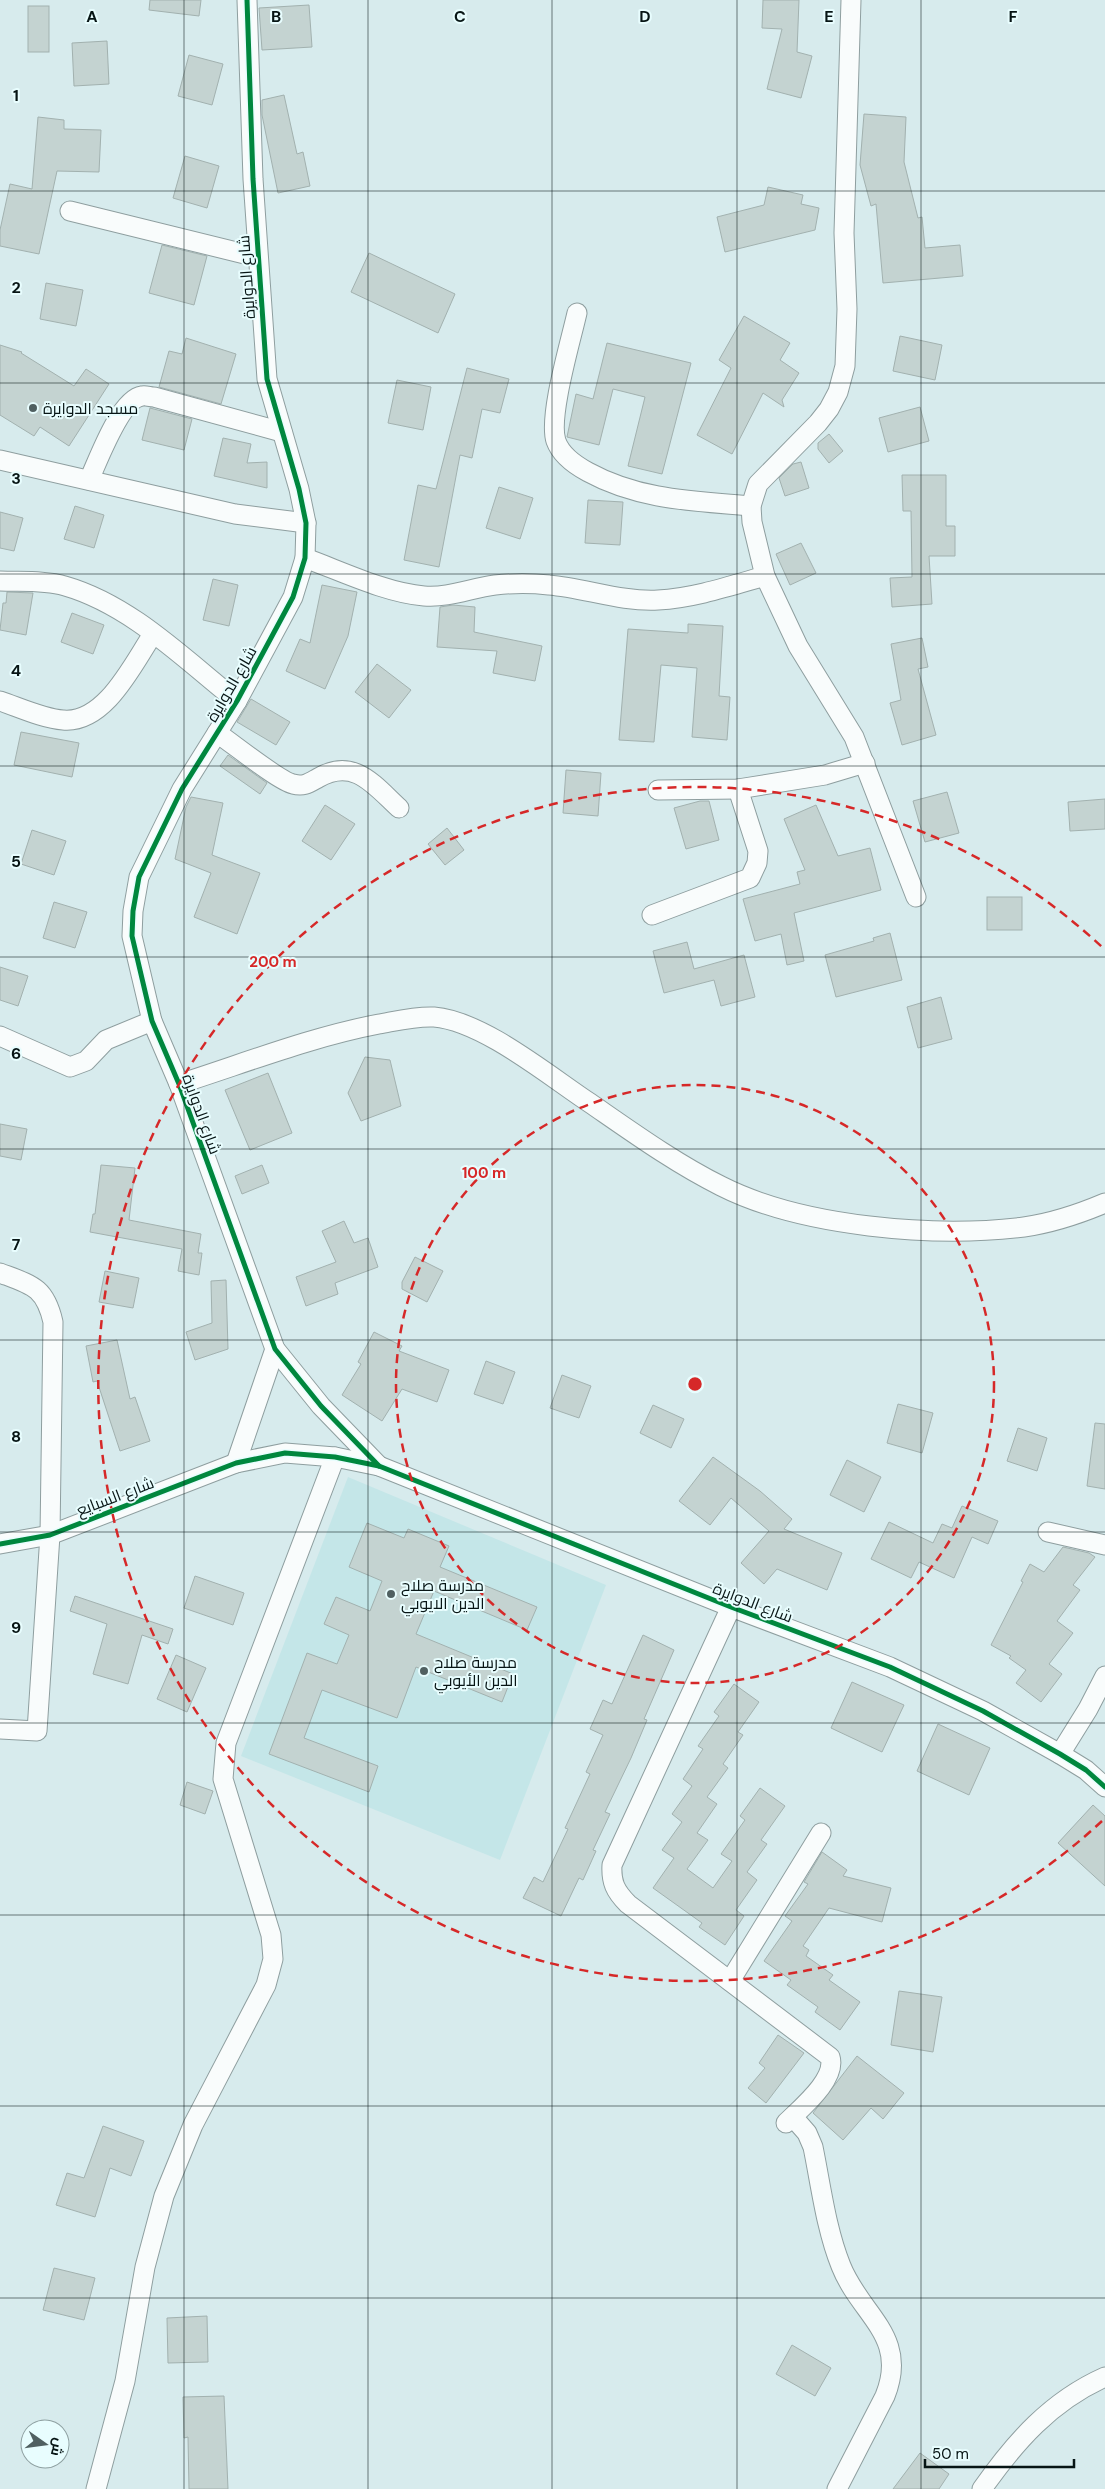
<svg xmlns="http://www.w3.org/2000/svg" width="1105" height="2489" font-family="'DM Sans',Cairo,sans-serif">
  <style>
    .built { fill: #c4e6e8 }
    .building { fill: #c4d3d1; stroke: #a2b1af }
    .lines { fill: none; stroke-linecap: round; stroke-linejoin: round }
    .minor-casing { stroke: #8e9e9f; stroke-width: 21 }
    .minor { stroke: #f9fcfc; stroke-width: 19 }
    .cycleway-casing { stroke: #e8fdfe; stroke-width: 8 }
    .cycleway { stroke: #00873e; stroke-width: 5 }
    .grid { fill: none; stroke: #071515; stroke-width: 1; stroke-opacity: 0.55 }
    .ring { fill: none; stroke: #d62828; stroke-width: 2.5; stroke-dasharray: 9 6 }
    .poi-dot { fill: #506061; stroke: #e8fdfe; stroke-width: 2 }
    .labels { text-anchor: middle; stroke-width: 4; stroke-linejoin: round; paint-order: stroke }
    .street-label { font-size: 16px; fill: #071515; stroke: #e8fdfe }
    .poi-label { font-size: 16px; fill: #071515; stroke: #e8fdfe; text-anchor: start }
    .grid-label { font-size: 16px; text-anchor: middle; font-weight: bold; fill: #071515; stroke: #e8fdfe; stroke-width: 4; stroke-linejoin: round; paint-order: stroke }
    .centre { fill: #d62828; stroke: #e8fdfe; stroke-width: 2.5 }
    .ring-label { font-size: 15px; text-anchor: middle; font-weight: bold; fill: #d62828; stroke: #e8fdfe; stroke-width: 4; stroke-linejoin: round; paint-order: stroke }
  </style>
  <rect width="100%" height="100%" fill="#d7ebed"/>
  <path class="built" d="M348 1477 606 1585 500 1860 241 1756Z"/>
  <g class="building">
    <path d="M150 0H201L199 16 149 10Z"/>
    <path d="M763 0H799L797 52 812 56 801 98 767 89 782 29 762 28Z"/>
    <path d="M309 5 312 47 262 50 259 8Z"/>
    <rect x="28" y="6" width="21" height="46"/>
    <path d="M107 41 109 84 74 86 72 43Z"/>
    <path d="M189 55 223 64 212 105 178 96Z"/>
    <path d="M284 95 297 154 303 152 310 186 278 193 262 115V100Z"/>
    <path d="M864 114 906 117 904 162 918 218 922 217 925 248 960 245 963 276 883 283 876 204 871 206 860 165Z"/>
    <path d="M38 117 64 120V129L101 130 99 172 57 171 39 254 0 246V230L10 184 32 189Z"/>
    <path d="M185 156 219 166 207 208 173 198Z"/>
    <path d="M768 187 803 195 801 204 819 208 815 230 725 252 717 217 764 205Z"/>
    <path d="M162 245 207 256 194 305 149 293Z"/>
    <path d="M369 253 455 294 438 333 351 292Z"/>
    <path d="M46 283 83 290 76 326 40 319Z"/>
    <path d="M744 316 790 343 780 360 799 373 782 400 784 407 763 393 732 454 697 435 731 368 719 360Z"/>
    <path d="M900 336 942 345 935 380 893 371Z"/>
    <path d="M186 338 236 354 221 404 159 387 169 351 182 354Z"/>
    <path d="M607 343 691 363 662 474 628 466 645 397 613 389 599 445 567 437 576 394 593 399Z"/>
    <path d="M0 345 22 352 21 353 74 386 86 369 109 384 69 446 40 427 34 436 0 415Z"/>
    <path d="M467 368 509 379 500 413 482 409 472 458 460 455 439 567 404 560 418 485 436 489Z"/>
    <path d="M397 380 431 387 423 430 388 423Z"/>
    <path d="M920 407 929 441 888 452 879 418Z"/>
    <path d="M150 408 192 419 184 450 142 440Z"/>
    <path d="M829 434 843 451 829 463 818 449V443Z"/>
    <path d="M223 438 251 444 247 463 267 462V488L214 476Z"/>
    <path d="M801 462 809 488 785 496 779 478 793 464Z"/>
    <path d="M902 475H946V526H955V556H929L932 604 892 607 890 578 912 577 911 511H903Z"/>
    <path d="M499 487 533 498 520 539 486 528Z"/>
    <path d="M588 500 623 502 620 545 585 543Z"/>
    <path d="M75 506 104 515 94 548 64 539Z"/>
    <path d="M0 512 23 518 14 551 0 548Z"/>
    <path d="M801 543 816 573 790 585 776 554Z"/>
    <path d="M213 579 238 585 229 626 203 620Z"/>
    <path d="M322 585 357 592 348 636 325 689 286 671 300 639 310 643Z"/>
    <path d="M7 592 33 593 26 635 0 630 3 603H6Z"/>
    <path d="M453 605 475 607 474 632 542 646 535 681 493 673 497 651 437 647 440 607Z"/>
    <path d="M72 613 104 625 93 654 61 642Z"/>
    <path d="M688 624 723 626 719 696 730 697 727 740 692 737 697 668 661 665 654 742 619 740 628 629 688 633Z"/>
    <path d="M922 638 928 667 918 669 936 735 902 745 890 703 901 700 891 644Z"/>
    <path d="M377 664 411 690 389 718 355 692Z"/>
    <path d="M251 699 290 722 276 745 237 722Z"/>
    <path d="M21 732 79 743 72 777 14 765Z"/>
    <path d="M228 755 267 783 260 794 220 766Z"/>
    <path d="M566 770 601 773 598 816 563 813Z"/>
    <path d="M947 792 959 833 925 842 913 801Z"/>
    <path d="M191 797 223 803 212 855 260 873 237 934 194 917 211 873 175 859 186 807Z"/>
    <path d="M1105 799V829L1070 831 1068 802Z"/>
    <path d="M700 801H709L719 840 686 849 674 808Z"/>
    <path d="M325 805 355 824 331 860 302 841Z"/>
    <path d="M816 805 838 856 870 848 881 890 794 913 804 961 787 965 781 934 755 941 743 899 800 884 797 872 805 870 784 819Z"/>
    <path d="M447 828 464 850 445 865 428 844Z"/>
    <path d="M32 830 66 841 54 875 21 864Z"/>
    <rect x="987" y="897" width="35" height="33"/>
    <path d="M54 902 87 912 75 948 43 938Z"/>
    <path d="M890 933 902 980 836 997 825 955 874 941 873 938Z"/>
    <path d="M687 942 694 969 744 955 755 997 721 1006 714 980 664 993 653 951Z"/>
    <path d="M0 967 28 976 18 1006 0 1000Z"/>
    <path d="M941 997 952 1039 918 1048 907 1007Z"/>
    <path d="M365 1057 390 1060 401 1106 361 1121 348 1093Z"/>
    <path d="M268 1073 292 1133 250 1150 225 1090Z"/>
    <path d="M0 1124 27 1129 21 1160 0 1156Z"/>
    <path d="M101 1165 135 1168 129 1220 201 1234 198 1253H202L199 1275 178 1271 182 1249 90 1232 93 1214H95Z"/>
    <path d="M262 1165 269 1183 242 1194 235 1176Z"/>
    <path d="M344 1221 354 1243 368 1238 378 1267 335 1283 338 1294 306 1306 296 1277 336 1262 322 1231Z"/>
    <path d="M415 1257 443 1271 427 1302 402 1289V1282Z"/>
    <path d="M105 1271 139 1278 133 1308 99 1302Z"/>
    <path d="M226 1280 228 1349 195 1360 186 1332 212 1323 211 1281Z"/>
    <path d="M374 1332 402 1346 399 1351 449 1370 437 1402 402 1389 382 1421 342 1395 361 1364 358 1362Z"/>
    <path d="M117 1340 130 1399 135 1397 150 1441 120 1451 97 1381 93 1382 86 1346Z"/>
    <path d="M486 1361 515 1372 503 1404 474 1394Z"/>
    <path d="M562 1375 591 1386 579 1418 550 1408Z"/>
    <path d="M898 1404 933 1413 922 1453 887 1443Z"/>
    <path d="M653 1405 684 1419 671 1448 640 1433Z"/>
    <path d="M1095 1423 1105 1424V1489L1087 1486Z"/>
    <path d="M1018 1428 1047 1438 1037 1471 1007 1461Z"/>
    <path d="M713 1457 760 1491 792 1519 784 1529 842 1553 827 1590 777 1569 764 1584 741 1563 769 1531 731 1498 710 1525 679 1501Z"/>
    <path d="M847 1460 881 1477 864 1512 830 1495Z"/>
    <path d="M962 1506 998 1521 988 1544 972 1537 954 1578 919 1562 911 1578 871 1559 889 1522 933 1543 942 1524 952 1528Z"/>
    <path d="M367 1523 404 1538 408 1529 449 1546 440 1567 537 1607 527 1630 434 1591 416 1634 513 1674 502 1702 416 1667 397 1718 322 1690 304 1738 378 1766 369 1792 269 1754 307 1653 337 1664 349 1635 324 1624 336 1597 370 1611 382 1581 349 1567Z"/>
    <path d="M1063 1547 1089 1553 1095 1557 1073 1585 1080 1590 1057 1621 1073 1633 1049 1664 1062 1674 1041 1702 1016 1683 1026 1670 1009 1658 1011 1656 991 1645 1023 1582 1021 1581 1030 1564 1044 1572Z"/>
    <path d="M195 1576 244 1593 233 1625 184 1608Z"/>
    <path d="M75 1596 173 1629 168 1644 142 1635 128 1684 93 1674 107 1624 70 1611Z"/>
    <path d="M643 1635 674 1650 644 1719 647 1720 631 1758 605 1812 610 1814 593 1850 596 1851 583 1880 579 1878 561 1916 523 1898 534 1877 543 1882 568 1829 565 1828 590 1774 586 1772 603 1735 590 1729 603 1700 612 1704Z"/>
    <path d="M176 1655 206 1668 187 1712 157 1699Z"/>
    <path d="M852 1682 904 1705 882 1752 831 1728Z"/>
    <path d="M734 1684 759 1702 738 1732 743 1735 723 1764 728 1768 707 1797 717 1804 697 1833 708 1840 687 1869 713 1888 732 1861 721 1854 745 1820 740 1816 760 1788 785 1806 761 1840 767 1844 747 1872 757 1880 736 1910 744 1916 725 1945 699 1927 702 1923 653 1888 674 1858 662 1850 682 1822 672 1814 692 1786 683 1779 703 1749 698 1746 719 1716 714 1712Z"/>
    <path d="M938 1724 990 1748 969 1795 917 1771Z"/>
    <path d="M187 1782 213 1791 205 1814 180 1805Z"/>
    <path d="M1093 1805 1105 1816V1886L1058 1843Z"/>
    <path d="M822 1852 847 1870 843 1876 891 1888 882 1922 829 1908 803 1946 809 1950 806 1956 833 1975 829 1980 860 2002 840 2030 815 2012 818 2007 787 1985 791 1980 764 1961 792 1921 785 1916 808 1884 804 1882Z"/>
    <path d="M899 1991 942 1997 933 2052 891 2045Z"/>
    <path d="M778 2035 804 2053 766 2103 748 2088 765 2068 759 2063Z"/>
    <path d="M857 2056 904 2093 883 2119 871 2108 843 2140 813 2113Z"/>
    <path d="M103 2126 144 2141 131 2176 110 2168 95 2217 56 2205 67 2173 84 2178Z"/>
    <path d="M54 2268 95 2278 84 2320 43 2310Z"/>
    <path d="M207 2316 208 2362 168 2363 167 2318Z"/>
    <path d="M792 2345 831 2368 815 2396 776 2374Z"/>
    <path d="M224 2396 228 2489H189L188 2437 184 2438 183 2397Z"/>
    <path d="M920 2453 949 2474 939 2489H893Z"/>
  </g>
  <g class="lines">
    <defs>
      <g id="minor">
        <path d="M247 0 253 179 267 379 299 489 306 523 305 558 293 597 237 701 182 789 139 877 133 911 132 936 152 1021 179 1084 275 1349 321 1406 379 1466"/>
        <path d="M851 0 844 233 847 309 845 366 838 392 829 409 818 423 758 484 751 506 752 522 765 576 798 646 854 737 916 897"/>
        <path d="M70 211 257 257"/>
        <path d="M577 313C571 340 548 417 556 441 561 455 575 465 588 472 639 500 694 501 751 506"/>
        <path d="M0 460 235 514 306 523"/>
        <path d="M89 480C98 461 120 399 142 396 145 395 150 397 154 397L282 432"/>
        <path d="M305 558C341 571 386 593 424 596 449 598 471 588 495 585 513 583 532 583 549 585 585 588 621 602 658 600 694 598 730 586 765 576"/>
        <path d="M0 581C20 582 45 580 65 586 131 605 184 659 237 701"/>
        <path d="M0 701C18 707 44 719 63 720 105 724 133 664 153 634"/>
        <path d="M217 733C232 743 279 781 293 784 304 787 309 783 318 778 354 757 374 785 399 808"/>
        <path d="M658 790 738 789 825 775 865 763"/>
        <path d="M652 915 750 878 757 863 758 851 738 789"/>
        <path d="M0 1036 70 1067 86 1061 106 1040 152 1021"/>
        <path d="M179 1084C245 1063 311 1037 379 1024 396 1021 416 1016 434 1017 483 1021 549 1076 590 1103 632 1132 675 1163 721 1186 802 1227 934 1238 1024 1227 1052 1223 1079 1214 1105 1203"/>
        <path d="M0 1273C32 1285 45 1287 53 1322L50 1535 37 1731 0 1729"/>
        <path d="M236 1463 275 1349"/>
        <path d="M1048 1532 1105 1545"/>
        <path d="M0 1544 50 1535 236 1463 285 1453 335 1457 379 1466 731 1607 890 1667 983 1711 1060 1754 1086 1770 1105 1787"/>
        <path d="M731 1607 612 1865C611 1882 615 1891 628 1904L830 2057C837 2079 801 2108 786 2123"/>
        <path d="M1060 1754 1088 1709 1105 1676"/>
        <path d="M730 1981 821 1833"/>
        <path d="M793 2117 807 2133 813 2147C821 2186 826 2229 841 2266 861 2316 909 2336 885 2396L837 2489"/>
        <path d="M96 2489 125 2381 145 2267 164 2196 193 2125 266 1985 273 1959 271 1935 223 1779 226 1743 335 1457"/>
        <path d="M982 2489C1015 2442 1051 2401 1105 2377"/>
      </g>
    </defs>
    <use href="#minor" class="minor-casing"/>
    <use href="#minor" class="minor"/>
    <defs>
      <g id="cycleway">
        <path d="M247 0 253 179 267 379 299 489 306 523 305 558 293 597 237 701 182 789 139 877 133 911 132 936 152 1021 179 1084 275 1349 321 1406 379 1466"/>
        <path d="M0 1544 50 1535 236 1463 285 1453 335 1457 379 1466 731 1607 890 1667 983 1711 1060 1754 1086 1770 1105 1787"/>
      </g>
    </defs>
    <use href="#cycleway" class="cycleway-casing"/>
    <use href="#cycleway" class="cycleway"/>
  </g>
  <path class="grid" d="M184 0V2489M368 0V2489M552 0V2489M737 0V2489M921 0V2489M0 191H1105M0 383H1105M0 574H1105M0 766H1105M0 957H1105M0 1149H1105M0 1340H1105M0 1532H1105M0 1723H1105M0 1915H1105M0 2106H1105M0 2298H1105"/>
  <g class="ring">
    <circle cx="695" cy="1384" r="299"/>
    <path d="M1102 1821A597 597 0 1 1 1102 947"/>
  </g>
  <g class="poi-dot">
    <circle cx="33" cy="408" r="5"/>
    <circle cx="391" cy="1594" r="5"/>
    <circle cx="424" cy="1671" r="5"/>
  </g>
  <g class="labels">
    <g class="street-label">
      <text transform="translate(246 277) rotate(-94)" y="6">شارع الدوايرة</text>
      <text transform="translate(231 684) rotate(-60)" y="6">شارع الدوايرة</text>
      <text transform="translate(202 1114) rotate(70)" y="6">شارع الدوايرة</text>
      <text transform="translate(115 1496) rotate(-21)" y="6">شارع السبايع</text>
      <text transform="translate(753 1602) rotate(21)" y="6">شارع الدوايرة</text>
    </g>
    <g class="poi-label">
      <text x="43" y="414">مسجد الدوايرة</text>
      <text x="401" y="1591">مدرسة صلاح<tspan x="401" dy="18">الدين الايوبي</tspan></text>
      <text x="434" y="1668">مدرسة صلاح<tspan x="434" dy="18">الدين الأيوبي</tspan></text>
    </g>
  </g>
  <g class="grid-label">
    <text x="92" y="22">A</text>
    <text x="276" y="22">B</text>
    <text x="460" y="22">C</text>
    <text x="645" y="22">D</text>
    <text x="829" y="22">E</text>
    <text x="1013" y="22">F</text>
    <text x="16" y="101">1</text>
    <text x="16" y="293">2</text>
    <text x="16" y="484">3</text>
    <text x="16" y="676">4</text>
    <text x="16" y="867">5</text>
    <text x="16" y="1059">6</text>
    <text x="16" y="1250">7</text>
    <text x="16" y="1442">8</text>
    <text x="16" y="1633">9</text>
  </g>
  <circle cx="695" cy="1384" r="8" class="centre"/>
  <g class="ring-label">
    <text x="273" y="967">200 m</text>
    <text x="484" y="1178">100 m</text>
  </g>
  <g transform="translate(45 2444) rotate(104)"><circle r="24" fill="#e8fdfe" stroke="#8ea0a1"/>
  <path d="M0-4L9 19L0 12L-9 19Z" fill="#506061"/>
  <text y="-8" font-size="14" font-weight="bold" text-anchor="middle" fill="#071515">ش</text>
  </g>
  <path d="M925 2459v8h149v-8" fill="none" stroke="#071515" stroke-width="2.5"/>
  <text x="932" y="2459" font-size="15" fill="#071515" stroke="#e8fdfe" stroke-width="4" paint-order="stroke">50 m</text>
</svg>
